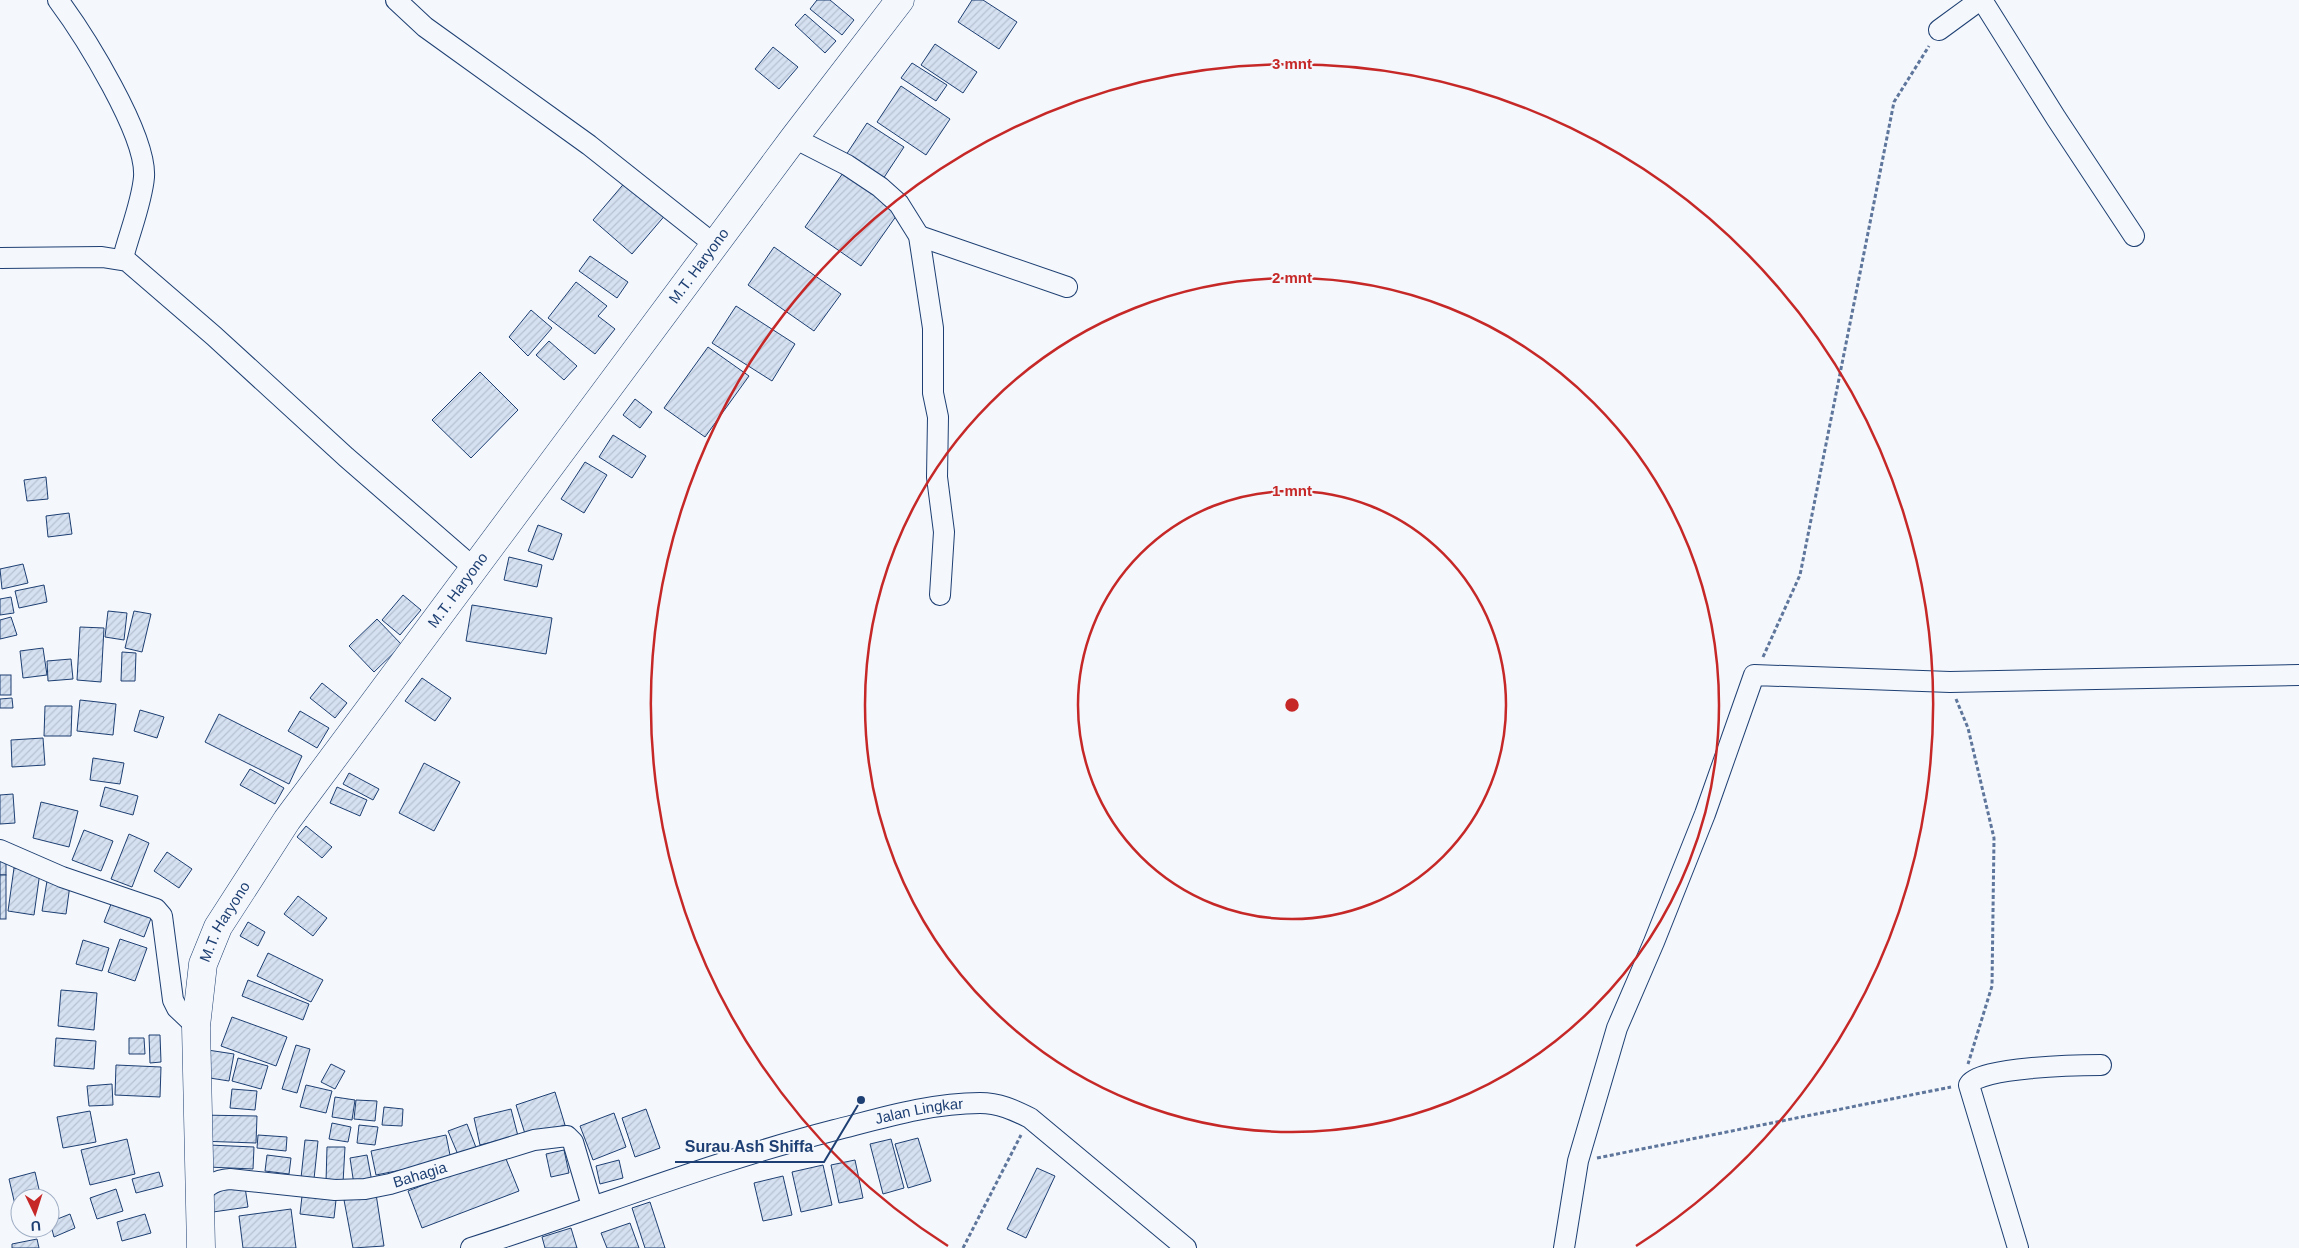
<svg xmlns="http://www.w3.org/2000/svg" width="2299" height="1248" font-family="Arial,sans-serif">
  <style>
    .building { fill: url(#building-hatch); stroke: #1d3f73 }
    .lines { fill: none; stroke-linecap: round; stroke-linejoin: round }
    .minor-casing { stroke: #1d3f73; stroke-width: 22 }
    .highway-casing { stroke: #1d3f73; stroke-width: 29 }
    .path { stroke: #5e769c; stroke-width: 3; stroke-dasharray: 4 2.5; stroke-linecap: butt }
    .minor { stroke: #f4f7fb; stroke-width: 20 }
    .highway { stroke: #f4f7fb; stroke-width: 28 }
    .ring { fill: none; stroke: #c62828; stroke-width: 2.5 }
    .labels { text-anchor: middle; stroke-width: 4; stroke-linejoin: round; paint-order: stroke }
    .street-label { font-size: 15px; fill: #1d3f73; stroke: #f4f7fb }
    .centre { fill: #c62828; stroke: #f4f7fb; stroke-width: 2.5 }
    .ring-label { font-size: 15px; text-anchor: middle; font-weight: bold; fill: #c62828; stroke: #f4f7fb; stroke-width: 4; stroke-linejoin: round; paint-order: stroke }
    .leader { fill: none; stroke: #1d3f73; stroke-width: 2 }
    .callout-dot { fill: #1d3f73; stroke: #f4f7fb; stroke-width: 2 }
    .callout-label { font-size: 16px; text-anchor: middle; font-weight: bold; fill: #1d3f73; stroke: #f4f7fb; stroke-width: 4; stroke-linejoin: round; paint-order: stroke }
  </style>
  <defs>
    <pattern id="building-hatch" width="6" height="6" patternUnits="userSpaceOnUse" patternTransform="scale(1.25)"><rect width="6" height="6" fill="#d5e0f0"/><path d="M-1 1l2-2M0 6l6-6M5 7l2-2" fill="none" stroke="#b6c1d1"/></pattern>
  </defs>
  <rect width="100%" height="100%" fill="#f4f7fb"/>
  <g class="building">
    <path d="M817 0H830L854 20 842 35 810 9Z"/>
    <path d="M972 0H983L1017 22 999 49 958 22Z"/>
    <path d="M805 14 836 41 825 53 795 25Z"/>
    <path d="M935 44 977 72 963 93 921 65Z"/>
    <path d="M773 47 798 67 779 89 755 69Z"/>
    <path d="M912 63 947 85 936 101 901 78Z"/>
    <path d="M901 86 950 119 926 155 877 122Z"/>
    <path d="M867 123 904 147 883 179 846 155Z"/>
    <path d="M843 173 899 212 861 266 805 227Z"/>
    <path d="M627 180 667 213 632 254 593 220Z"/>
    <path d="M774 247 841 294 814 331 748 285Z"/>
    <path d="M590 256 628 282 617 298 579 271Z"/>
    <path d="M576 282 607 306 598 316 615 329 595 354 548 318Z"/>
    <path d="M736 306 795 344 772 381 712 343Z"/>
    <path d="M531 310 552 328 528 356 509 337Z"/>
    <path d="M549 341 577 366 564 380 536 355Z"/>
    <path d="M708 347 749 376 705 437 664 408Z"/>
    <path d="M480 372 518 410 471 458 432 420Z"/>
    <path d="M635 399 652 412 640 428 623 415Z"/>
    <path d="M613 435 646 456 632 478 599 457Z"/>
    <path d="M585 462 607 475 584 513 561 499Z"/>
    <path d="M46 477 48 499 27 501 24 480Z"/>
    <path d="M69 513 72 534 48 537 46 516Z"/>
    <path d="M538 525 562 534 553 560 528 551Z"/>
    <path d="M509 557 542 565 537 587 504 580Z"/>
    <path d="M23 564 28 583 2 589 0 569Z"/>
    <path d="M44 585 47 602 19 608 15 591Z"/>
    <path d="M403 595 421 610 400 635 382 620Z"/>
    <path d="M11 597 14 613 0 615V599Z"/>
    <path d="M472 605 552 618 546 654 466 641Z"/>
    <path d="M108 611 127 613 124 640 105 637Z"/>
    <path d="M134 611 151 614 142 652 125 648Z"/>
    <path d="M11 617 17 635 0 639V620Z"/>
    <path d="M377 619 402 645 374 672 349 646Z"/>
    <path d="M80 627 104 628 101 682 77 680Z"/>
    <path d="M43 648 47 675 23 678 20 651Z"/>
    <path d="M122 652 136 653 135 681H121Z"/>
    <path d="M71 659 73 679 48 681 47 661Z"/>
    <rect x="0" y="675" width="11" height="20"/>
    <path d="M422 678 451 698 435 721 405 701Z"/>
    <path d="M322 683 347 703 335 718 310 698Z"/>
    <path d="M12 698 13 708H0V699Z"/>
    <path d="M80 700 116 704 113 735 77 731Z"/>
    <path d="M45 706H72L71 736H44Z"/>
    <path d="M140 710 164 717 157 738 134 731Z"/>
    <path d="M300 711 329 728 317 748 288 731Z"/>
    <path d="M219 714 302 756 289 784 205 742Z"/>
    <path d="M43 738 45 765 12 767 11 740Z"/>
    <path d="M93 758 124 763 120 784 90 780Z"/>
    <path d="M424 763 460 782 434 831 399 813Z"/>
    <path d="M250 769 284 788 275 804 240 785Z"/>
    <path d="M349 773 379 789 373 800 343 784Z"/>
    <path d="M105 787 138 796 133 815 100 806Z"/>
    <path d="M337 787 367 800 360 816 330 803Z"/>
    <path d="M13 794 15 823 0 824V795Z"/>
    <path d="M41 802 78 811 69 847 33 838Z"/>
    <path d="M306 826 332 847 322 858 297 837Z"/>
    <path d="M84 830 113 841 101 871 72 860Z"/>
    <path d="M129 834 149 843 132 887 111 879Z"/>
    <path d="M167 852 192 869 179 888 154 871Z"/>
    <rect x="0" y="859" width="6" height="16"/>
    <path d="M14 868 40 872 34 915 8 911Z"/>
    <rect x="0" y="875" width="6" height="44"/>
    <path d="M47 881 70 885 66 914 42 911Z"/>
    <path d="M298 896 327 918 313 936 284 914Z"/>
    <path d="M113 899 153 913 144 937 104 922Z"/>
    <path d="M248 922 265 932 258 946 240 936Z"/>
    <path d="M120 939 147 948 135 981 108 972Z"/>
    <path d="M83 940 109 948 102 971 76 964Z"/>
    <path d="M268 953 323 980 311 1002 257 976Z"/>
    <path d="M248 980 309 1004 303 1020 242 996Z"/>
    <path d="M61 990 97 993 94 1030 58 1026Z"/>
    <path d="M232 1017 287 1037 276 1066 221 1046Z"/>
    <path d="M149 1035H160L161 1062 150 1063Z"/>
    <path d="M56 1038 96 1041 94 1069 54 1066Z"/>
    <path d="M129 1038H144L145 1054H129Z"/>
    <path d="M296 1045 310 1049 297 1093 282 1089Z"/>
    <path d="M201 1049 234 1054 229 1081 197 1076Z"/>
    <path d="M238 1058 268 1066 261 1089 232 1081Z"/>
    <path d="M331 1064 345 1071 335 1089 321 1082Z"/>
    <path d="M116 1065 161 1067 160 1097 115 1095Z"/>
    <path d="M112 1084 113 1105 89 1106 87 1086Z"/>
    <path d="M306 1085 332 1091 326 1113 300 1107Z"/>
    <path d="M232 1089 257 1091 255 1110 230 1108Z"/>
    <path d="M555 1092 565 1125 526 1137 516 1105Z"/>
    <path d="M335 1097 355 1100 352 1120 332 1117Z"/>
    <path d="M356 1100 377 1101 375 1121 354 1119Z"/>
    <path d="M384 1107 403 1109 402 1126 382 1125Z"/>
    <path d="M511 1109 518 1136 480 1145 474 1118Z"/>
    <path d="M646 1109 660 1148 635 1157 622 1118Z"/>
    <path d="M90 1111 96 1142 63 1148 57 1117Z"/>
    <path d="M614 1113 626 1147 593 1160 580 1126Z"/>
    <path d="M199 1115 257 1116 256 1143 199 1141Z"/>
    <path d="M332 1123 351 1127 348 1142 329 1139Z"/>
    <path d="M467 1124 477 1150 459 1157 448 1131Z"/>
    <path d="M359 1125 378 1127 375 1145 357 1143Z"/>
    <path d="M258 1135 287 1137 286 1151 257 1148Z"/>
    <path d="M446 1135 451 1160 376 1175 371 1151Z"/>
    <path d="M918 1138 931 1181 908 1188 895 1144Z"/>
    <path d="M127 1139 135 1174 90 1185 81 1150Z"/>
    <path d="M891 1139 904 1188 883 1194 870 1144Z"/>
    <path d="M305 1140 318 1141 314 1179 301 1178Z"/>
    <path d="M209 1145 254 1147 253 1169 208 1167Z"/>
    <path d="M327 1147H345L343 1183 326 1182Z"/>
    <path d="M564 1150 569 1173 551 1177 546 1154Z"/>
    <path d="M504 1154 519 1191 422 1228 408 1191Z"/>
    <path d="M267 1155 291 1158 289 1174 265 1171Z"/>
    <path d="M367 1155 372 1182 354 1185 350 1158Z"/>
    <path d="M619 1160 623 1178 600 1184 596 1166Z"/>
    <path d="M855 1160 863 1198 839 1203 831 1165Z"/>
    <path d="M823 1165 832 1205 801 1212 792 1172Z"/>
    <path d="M1037 1168 1055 1176 1026 1238 1007 1229Z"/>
    <path d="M35 1172 41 1198H20V1208L16 1209 9 1179Z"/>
    <path d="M159 1172 163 1186 136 1193 132 1179Z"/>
    <path d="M783 1176 792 1215 763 1221 754 1183Z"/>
    <path d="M245 1187 248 1207 213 1212 211 1191Z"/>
    <path d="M116 1189 123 1211 97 1219 90 1198Z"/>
    <path d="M376 1194 384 1246 353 1248 344 1200Z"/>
    <path d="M302 1196 336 1200 334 1218 300 1214Z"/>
    <path d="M650 1202 665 1248H645L632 1208Z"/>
    <path d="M291 1209 296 1248H243L239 1216Z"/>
    <path d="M70 1214 75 1228 54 1237 50 1222Z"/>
    <path d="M145 1214 151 1233 122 1241 117 1222Z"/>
    <path d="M630 1223 639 1248H607L601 1233Z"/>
    <path d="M571 1228 577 1248H545L542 1237Z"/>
    <path d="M37 1239 39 1248H12V1244Z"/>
  </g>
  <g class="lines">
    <defs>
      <g id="minor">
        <path d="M58 0C84 35 147 135 144 177 142 202 129 234 123 258"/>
        <path d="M396 0 425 27 589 145 715 245"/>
        <path d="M1982 0 2056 118 2134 236"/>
        <path d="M1939 30 1980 0"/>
        <path d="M794 138 847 165 880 187 899 204 919 236 933 328V393L938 417 937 477 944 532 940 595"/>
        <path d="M919 236 1067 287"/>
        <path d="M0 258 102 257 127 261 214 336 346 457 475 569"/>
        <path d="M0 850 62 877 156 909 162 916 173 1000 177 1008 196 1026"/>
        <path id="s1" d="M199 1196C207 1184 217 1180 230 1179L335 1190 365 1189 390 1184 534 1140 567 1136 573 1142 592 1206"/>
        <path id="s2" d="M471 1248C593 1209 711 1162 835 1130 882 1118 931 1103 980 1103 999 1103 1014 1110 1030 1118L1186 1248"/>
        <path d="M1564 1248 1578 1161 1617 1028 1654 942 1705 814 1754 675 1950 682 2299 675"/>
        <path d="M2018 1248 1969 1085C1978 1067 2079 1065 2101 1065"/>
      </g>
      <g id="highway">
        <path id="s3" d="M201 1248 196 1026 203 964 218 927 287 820 794 138 900 0"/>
      </g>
    </defs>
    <use href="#minor" class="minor-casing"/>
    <use href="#highway" class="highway-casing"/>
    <g class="path">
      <path d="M1763 657 1800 575 1894 102 1929 46"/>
      <path d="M1956 699 1968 728 1994 838 1992 986 1968 1064"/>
      <path d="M1597 1158 1951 1087"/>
      <path d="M963 1248 1021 1135"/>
    </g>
    <use href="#minor" class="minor"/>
    <use href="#highway" class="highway"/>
  </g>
  <g class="ring">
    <circle cx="1292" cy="705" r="214"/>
    <circle cx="1292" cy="705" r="427"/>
    <path d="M948 1246A641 641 0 1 1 1636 1246"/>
  </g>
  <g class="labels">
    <g class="street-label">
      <text dy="5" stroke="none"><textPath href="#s3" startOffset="1142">M.T. Haryono</textPath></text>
      <text dy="5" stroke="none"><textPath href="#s3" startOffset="738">M.T. Haryono</textPath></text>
      <text dy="5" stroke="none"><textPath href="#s3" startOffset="332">M.T. Haryono</textPath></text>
      <text dy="5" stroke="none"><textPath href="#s2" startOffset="469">Jalan Lingkar</textPath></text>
      <text dy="5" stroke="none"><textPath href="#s1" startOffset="229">Bahagia</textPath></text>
    </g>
  </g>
  <circle cx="1292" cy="705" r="8" class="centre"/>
  <g class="ring-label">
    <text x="1292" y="69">3 mnt</text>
    <text x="1292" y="283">2 mnt</text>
    <text x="1292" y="496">1 mnt</text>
  </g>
  <path class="leader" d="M861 1100L824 1162H675"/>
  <circle class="callout-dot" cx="861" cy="1100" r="5"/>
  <g class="callout-label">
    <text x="749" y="1152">Surau Ash Shiffa</text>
  </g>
  <g transform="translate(35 1213) rotate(176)"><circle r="24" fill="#f4f7fb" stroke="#9eadc5"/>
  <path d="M0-4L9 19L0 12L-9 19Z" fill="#c62828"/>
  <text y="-8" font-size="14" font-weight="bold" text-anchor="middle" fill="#1d3f73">U</text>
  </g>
</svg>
